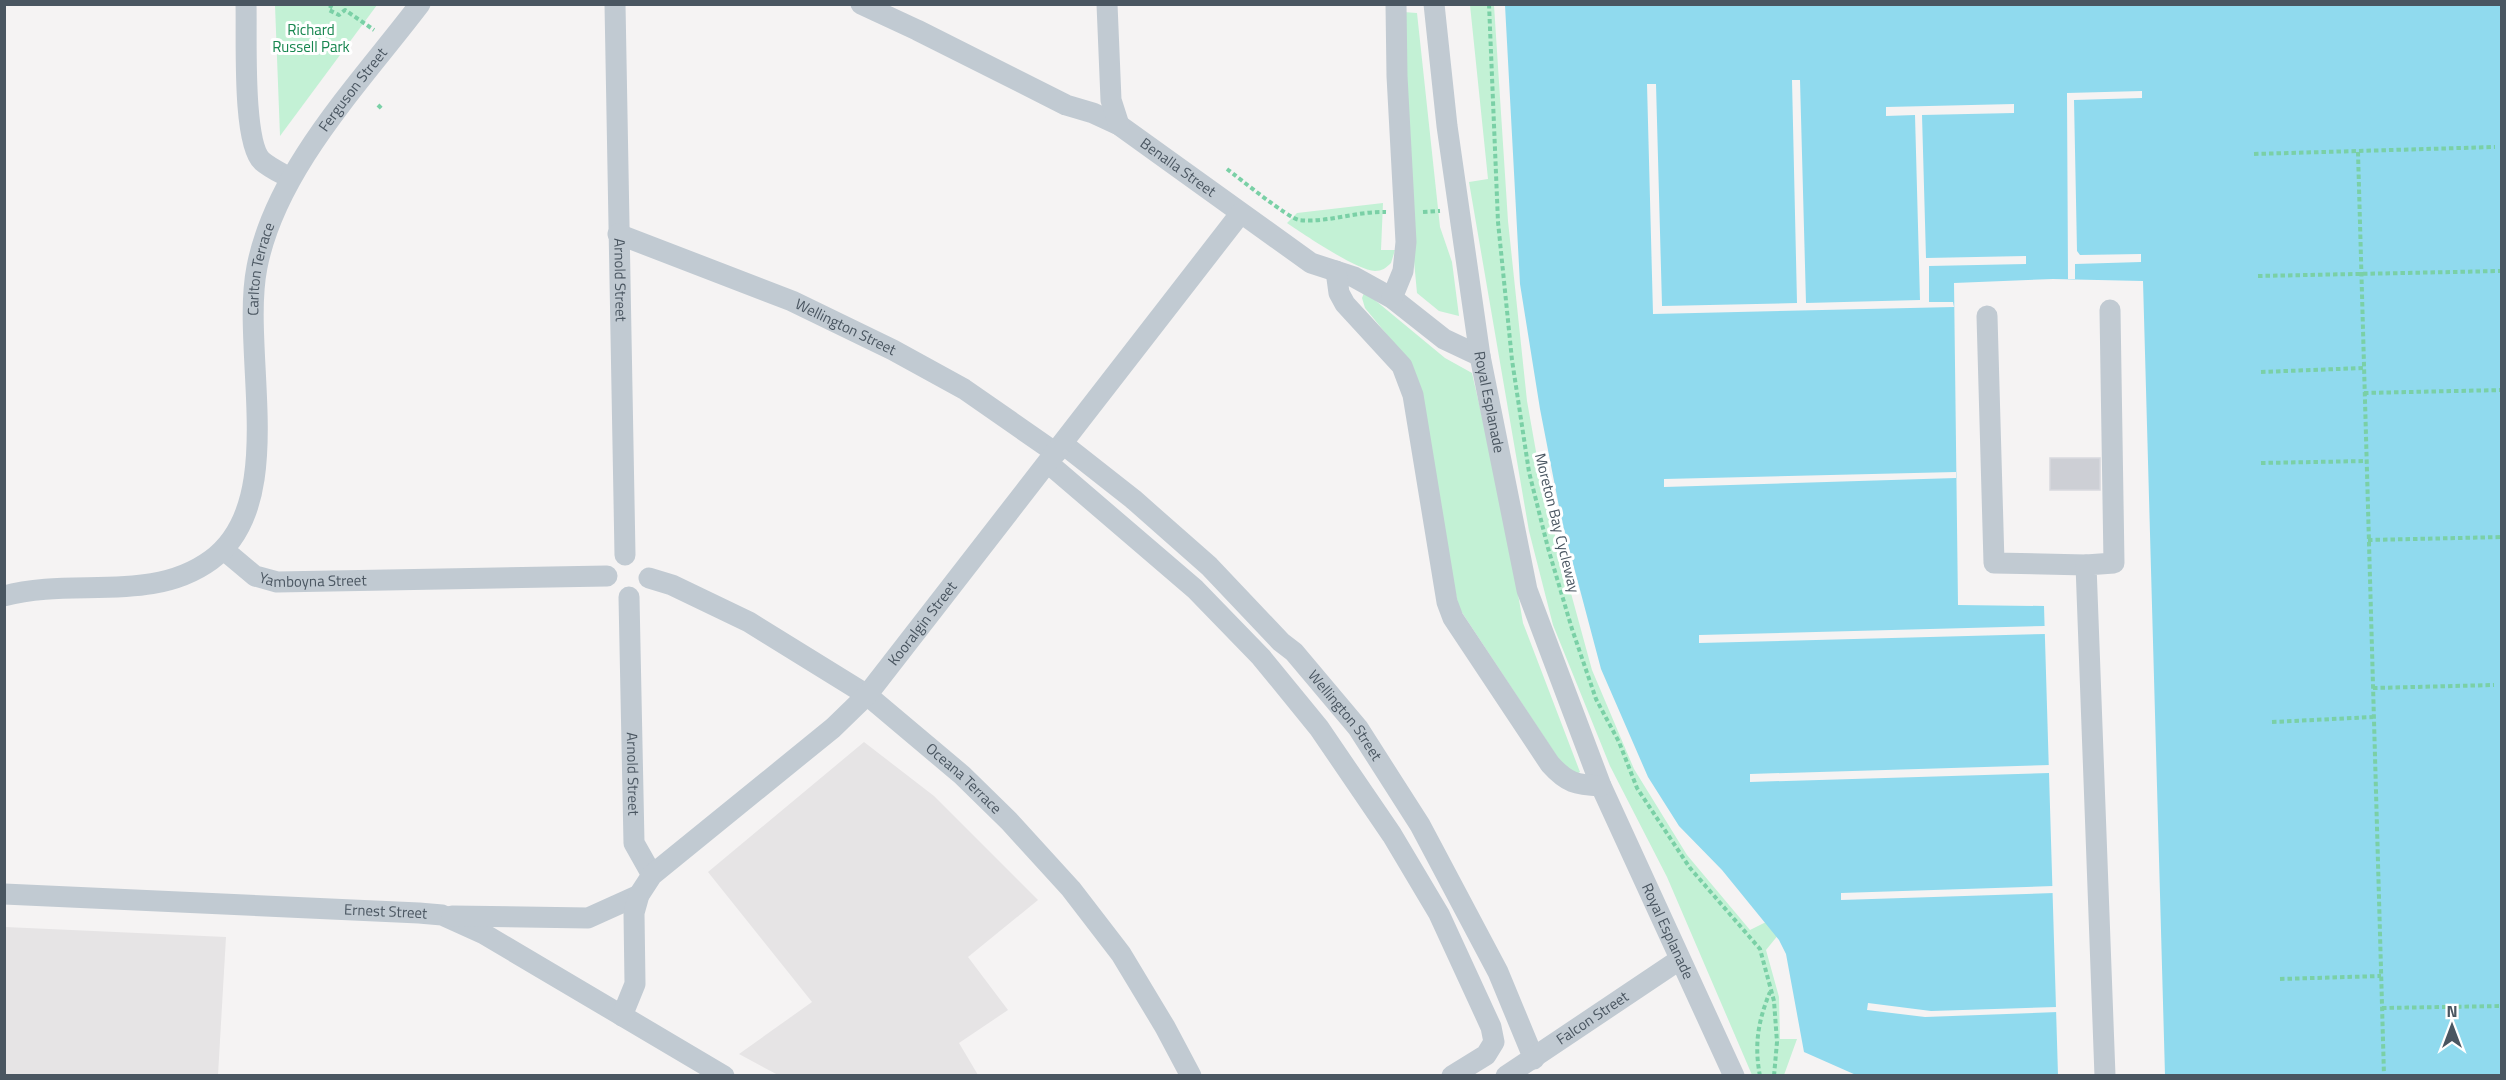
<svg xmlns="http://www.w3.org/2000/svg" width="2506" height="1080" font-family="'Titillium Web',sans-serif">
  <style>
    .education { fill: #e6e4e5 }
    .green { fill: #c3f1d5 }
    .water { fill: #90daee }
    .pier { fill: #f5f3f3 }
    .building { fill: #cdcfd5; stroke: #d7d9de; stroke-width: 1.5 }
    .lines { fill: none; stroke-linecap: round; stroke-linejoin: round }
    .path { stroke: #7ad0a6; stroke-width: 4; stroke-dasharray: 4.5 3; stroke-linecap: butt }
    .minor { stroke: #c1cad2; stroke-width: 21 }
    .labels { text-anchor: middle; stroke-width: 6; stroke-linejoin: round; paint-order: stroke }
    .park-label { font-size: 15px; fill: #17864f; stroke: #fff }
    .street-label { font-size: 15px; fill: #4a5661; stroke: #fff }
  </style>
  <rect width="100%" height="100%" fill="#f5f3f3"/>
  <g class="education">
    <path d="M864 742 934 796 1038 900 968 957 1008 1010 959 1043 978 1075H778L739 1054 812 1002 708 872Z"/>
    <path d="M5 927 226 937 218 1075H5Z"/>
  </g>
  <g class="green">
    <path d="M275 5H377L280 136Z"/>
    <path d="M1470 5H1494L1508 221 1527 401 1543 491 1592 670 1634 769 1687 855 1750 930 1768 921 1779 934 1766 950 1779 997 1780 1039H1797L1784 1075H1752L1667 877 1610 766 1553 625 1529 531 1469 182 1488 179Z"/>
    <path d="M1403 12 1417 13 1440 227 1452 262 1459 316 1439 311 1417 293 1406 174Z"/>
    <path d="M1383 203 1381 250H1395L1391 263C1386 268 1382 271 1375 271 1356 270 1305 235 1287 223L1297 213Z"/>
    <path d="M1364 293 1370 296 1445 358 1472 373 1504 513 1523 623 1580 772 1574 775 1566 770 1459 608 1447 555 1411 364 1365 308 1362 298Z"/>
  </g>
  <path class="water" d="M1505 5H2501V1075H2165L2143 281 2053 279 1954 283 1958 605 2044 606 2058 1075H1856L1804 1052 1786 954 1779 940 1722 870 1679 826 1648 777 1601 669 1562 522 1540 409 1520 284Z"/>
  <g class="pier">
    <path d="M1792 80H1800L1806 303 1920 300 1915 115 1886 116V107L2014 104V113L1922 115 1926 258 2026 256V264L1929 266V302H1953L1954 307 1653 314 1647 84H1656L1662 306 1797 303Z"/>
    <path d="M2142 91V98L2074 100 2077 251 2080 255 2141 254V262L2075 264V279H2068L2067 93Z"/>
    <path d="M1956 472V478L1664 487V479Z"/>
    <path d="M2045 626 2046 634 1699 643V635Z"/>
    <path d="M2050 765 2049 773 1750 782V774Z"/>
    <path d="M2053 886 2054 893 1841 900V893Z"/>
    <path d="M1868 1003 1931 1011 2057 1007 2058 1012 1925 1017 1867 1010Z"/>
  </g>
  <rect class="building" x="2050" y="458" width="50" height="32"/>
  <g class="lines">
    <g class="path">
      <path d="M332 4 329 10 339 15 345 10 374 30"/>
      <path d="M1489 4 1498 222 1512 360 1529 472 1548 548 1572 629 1596 699 1619 742 1637 788 1690 868 1760 949 1774 1001 1777 1042 1774 1076"/>
      <path d="M378 105 382 109"/>
      <path d="M2358 152 2384 1076"/>
      <path d="M2254 154 2495 147"/>
      <path d="M1227 169C1239 178 1288 218 1299 220 1328 223 1356 211 1386 212"/>
      <path d="M1423 212 1440 211"/>
      <path d="M2258 276 2501 271"/>
      <path d="M2261 372 2363 368"/>
      <path d="M2364 393 2502 390"/>
      <path d="M2261 463 2366 461"/>
      <path d="M2368 540 2502 537"/>
      <path d="M2373 688 2494 685"/>
      <path d="M2272 722 2373 717"/>
      <path d="M2280 979 2381 976"/>
      <path d="M2382 1008 2502 1006"/>
      <path d="M1760 1076C1754 1045 1758 1021 1770 992"/>
    </g>
    <g class="minor">
      <path d="M246 4C247 35 242 142 262 161 270 168 281 173 290 178"/>
      <path id="s1" d="M615 4 625 555"/>
      <path id="s2" d="M861 4 917 30 1066 105 1093 113 1119 125 1311 263 1354 277 1392 298 1444 339 1480 356"/>
      <path d="M1107 4 1111 100 1119 125"/>
      <path id="s3" d="M1434 4 1447 126 1480 356 1527 590 1601 786 1734 1076"/>
      <path id="s4" d="M618 234 792 301 893 350 964 389 1056 453"/>
      <path d="M1336 271 1339 293 1345 304 1402 366 1413 395 1447 602 1453 618 1550 764C1567 783 1576 785 1601 786"/>
      <path d="M1392 298 1403 271 1406 242 1397 76 1396 4"/>
      <path d="M1987 316 1994 563 2086 565"/>
      <path id="s5" d="M1063 444 1133 499 1209 566 1281 642 1294 652 1358 728 1420 825 1498 972 1534 1059"/>
      <path d="M1048 463 1195 589 1261 657 1319 728 1392 835 1439 914 1491 1027 1494 1042 1486 1055 1452 1076"/>
      <path id="s6" d="M224 550 255 576 277 582 607 576"/>
      <path id="s7" d="M649 578 672 585 749 622 867 695 962 775 1009 821 1071 889 1121 954 1165 1027 1191 1076"/>
      <path id="s8" d="M4 596C72 577 151 604 211 560 290 503 240 352 257 267 276 169 361 82 420 4"/>
      <path id="s9" d="M629 597 634 843 652 875"/>
      <path id="s10" d="M4 894 419 913 442 915 484 934 724 1076"/>
      <path d="M452 916 588 918 639 895"/>
      <path id="s11" d="M622 1016 635 984 634 913 639 895 652 875 833 728 867 695 1240 214"/>
      <path id="s12" d="M1506 1076 1679 960"/>
      <path d="M2105 1076 2086 565 2114 563 2110 310"/>
    </g>
  </g>
  <g class="labels">
    <g class="park-label">
      <text x="311" y="35">Richard<tspan x="311" dy="17">Russell Park</tspan></text>
    </g>
    <g class="street-label">
      <text dy="5" stroke="none"><textPath href="#s8" startOffset="723">Ferguson Street</textPath></text>
      <text dy="5" stroke="none"><textPath href="#s2" startOffset="358">Benalla Street</textPath></text>
      <text dy="5" stroke="none"><textPath href="#s8" startOffset="518">Carlton Terrace</textPath></text>
      <text dy="5" stroke="none"><textPath href="#s1" startOffset="276">Arnold Street</textPath></text>
      <text dy="5" stroke="none"><textPath href="#s4" startOffset="246">Wellington Street</textPath></text>
      <text dy="5" stroke="none"><textPath href="#s3" startOffset="402">Royal Esplanade</textPath></text>
      <text transform="translate(1557 523) rotate(76)" y="5">Moreton Bay Cycleway</text>
      <text dy="5" stroke="none"><textPath href="#s6" startOffset="99">Yamboyna Street</textPath></text>
      <text dy="5" stroke="none"><textPath href="#s11" startOffset="519">Kooralgin Street</textPath></text>
      <text dy="5" stroke="none"><textPath href="#s5" startOffset="393">Wellington Street</textPath></text>
      <text dy="5" stroke="none"><textPath href="#s9" startOffset="177">Arnold Street</textPath></text>
      <text dy="5" stroke="none"><textPath href="#s7" startOffset="376">Oceana Terrace</textPath></text>
      <text dy="5" stroke="none"><textPath href="#s10" startOffset="382">Ernest Street</textPath></text>
      <text dy="5" stroke="none"><textPath href="#s3" startOffset="963">Royal Esplanade</textPath></text>
      <text dy="5" stroke="none"><textPath href="#s12" startOffset="104">Falcon Street</textPath></text>
    </g>
  </g>
  <rect width="2506" height="1080" fill="none" stroke="#4a5661" stroke-width="12"/>
  <g transform="translate(2452 1026)" stroke="#ffffff" stroke-width="4.5" paint-order="stroke">
  <path d="M0-4.5L10 22L0 15L-10 22Z" fill="#4a5661"/>
  <text y="-9" font-size="16" font-weight="bold" text-anchor="middle" fill="#4a5661">N</text>
  </g>
</svg>
